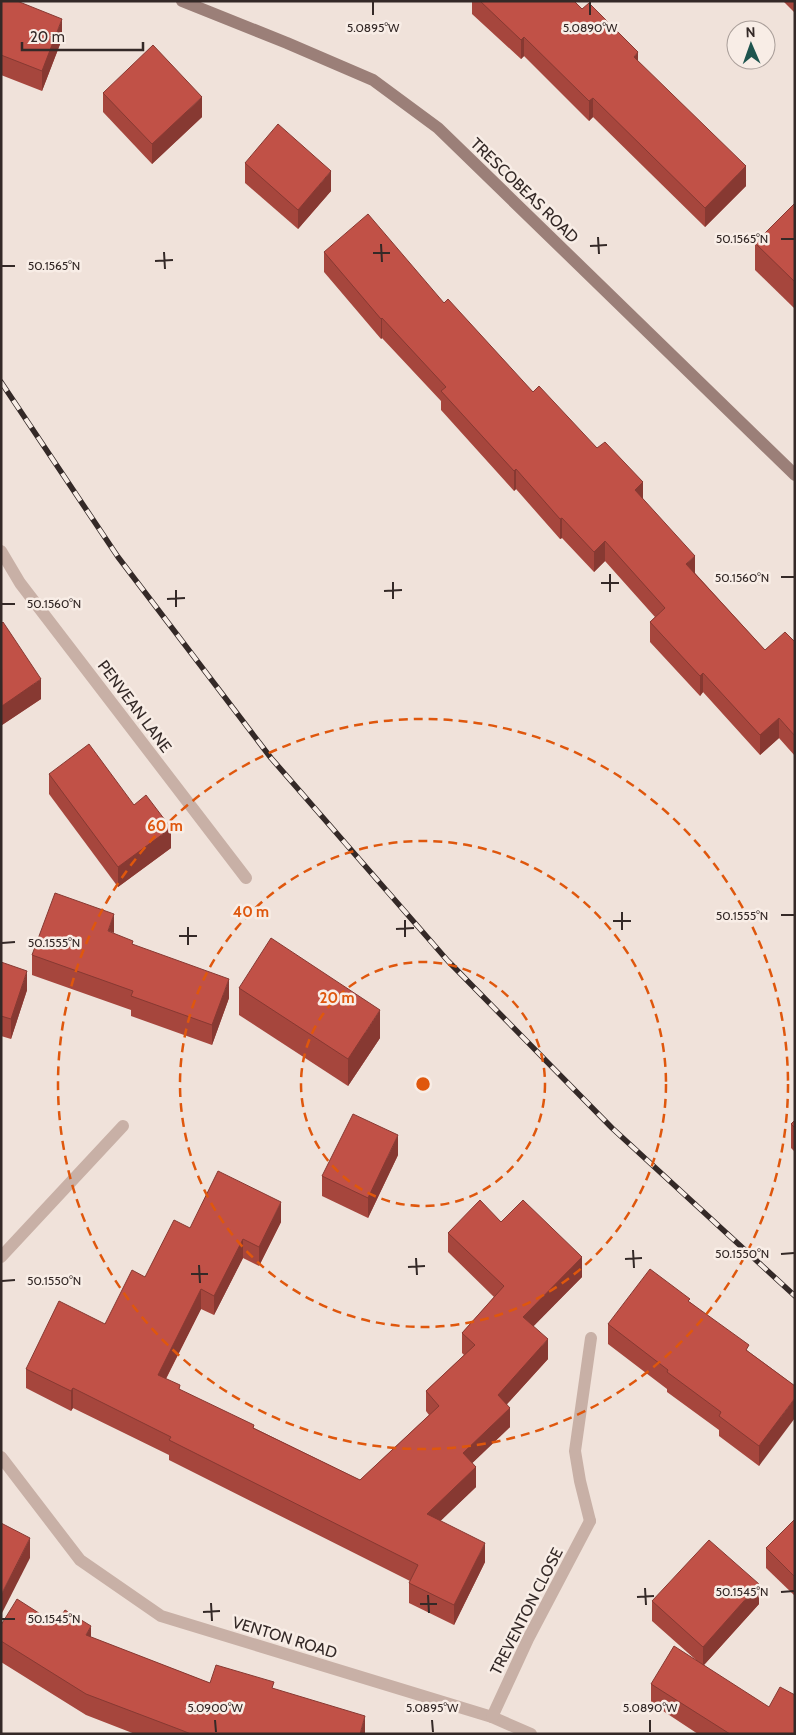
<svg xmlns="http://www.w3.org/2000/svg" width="796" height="1735" font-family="Cabin,sans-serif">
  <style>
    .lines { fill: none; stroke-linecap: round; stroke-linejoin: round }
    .lane { stroke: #c8b0a6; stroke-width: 12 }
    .street { stroke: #c8b0a6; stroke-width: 12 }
    .secondary { stroke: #9b7f78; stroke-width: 12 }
    .rail-casing { stroke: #342927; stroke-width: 5.5 }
    .rail { stroke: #f8ede6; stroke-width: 4; stroke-dasharray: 11; stroke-linecap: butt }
    .wall { fill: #a6463d }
    .shaded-wall { fill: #873932 }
    .building { fill: #c15147; stroke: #873932 }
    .ticks { fill: none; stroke: #342927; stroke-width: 2 }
    .ring { fill: none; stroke: #df570d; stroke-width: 2.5; stroke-dasharray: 9 6 }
    .labels { text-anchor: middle; stroke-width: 5; stroke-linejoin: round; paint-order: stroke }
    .street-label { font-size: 16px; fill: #342927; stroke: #f8ede6 }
    .ticks-label { font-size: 12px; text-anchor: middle; fill: #342927; stroke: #f8ede6; stroke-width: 5; stroke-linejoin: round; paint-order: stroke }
    .centre { fill: #df570d; stroke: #f8ede6; stroke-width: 2.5 }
    .ring-label { font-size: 15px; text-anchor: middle; font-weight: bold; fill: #df570d; stroke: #f8ede6; stroke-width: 5; stroke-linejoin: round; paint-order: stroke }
  </style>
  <rect width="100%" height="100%" fill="#f0e2da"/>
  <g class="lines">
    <path class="lane" d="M590 1521 580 1481 575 1451 591 1338"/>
    <g class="street">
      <path d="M1 551 20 583 246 878"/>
      <path d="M1 1257 123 1126"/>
      <path d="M1 1457 80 1560 161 1616 492 1717 531 1734"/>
      <path d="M492 1717 528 1639 590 1521"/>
    </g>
    <path class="secondary" d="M182 1 287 43 373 80 438 128 795 475"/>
    <defs>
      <path id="rail" d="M1 382 118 557 271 758 448 961 612 1128 795 1296"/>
    </defs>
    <use href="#rail" class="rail-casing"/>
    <use href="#rail" class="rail"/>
  </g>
  <g class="wall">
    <path d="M1 1 62 39 42 91 1 75Z"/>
    <path d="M472 1H574L638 61 746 186 705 227 593 117 589 121 524 56 521 59 472 14Z"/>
    <path d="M783 1H795V13Z"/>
    <path d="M103 93 202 117 152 164 103 112Z"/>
    <path d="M245 163 331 191 298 229 245 183Z"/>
    <path d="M795 203V309L755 270V243Z"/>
    <path d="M324 252 444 303 533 392 643 499 695 573 765 650 795 642V756L779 738 760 755 703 692 700 696 650 642V622L655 617 605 561 594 572 562 538 560 539 516 489 514 491 441 410V401L382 338 381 339 324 272Z"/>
    <path d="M1 624 41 699 2 725H1Z"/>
    <path d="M49 774 134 805 171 848 118 887 49 794Z"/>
    <path d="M114 934 229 998 212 1045 131 1016V1010L32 975V955Z"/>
    <path d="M1 962 27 990 11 1039 1 1036Z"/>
    <path d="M239 988 380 1038 348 1086 239 1015Z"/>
    <path d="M795 1120V1152L791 1148V1124Z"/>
    <path d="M398 1155 368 1218 322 1196V1176Z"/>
    <path d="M281 1222 259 1266 243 1258 214 1315 201 1309 166 1379 180 1390 254 1428 360 1480 429 1415 426 1411V1391L464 1355 462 1353V1333L494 1297 448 1252V1233L501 1222 582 1277 533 1326 548 1359 507 1404 510 1427 472 1463 476 1487 440 1521 485 1562 454 1625 409 1603V1583L410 1581 169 1460V1455L73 1408 71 1411 26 1388V1369L105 1324 145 1277 190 1228Z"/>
    <path d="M690 1302 749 1352 795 1386 759 1466 719 1436V1430L667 1392V1389L608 1344V1324Z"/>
    <path d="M795 1519V1596L766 1568V1548Z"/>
    <path d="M652 1601 759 1604 704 1665 795 1734H698L651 1703V1684L696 1660 652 1621Z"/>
    <path d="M56 1624 210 1683 274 1689 365 1734H135L86 1715 1 1662V1625Z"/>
  </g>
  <g class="shaded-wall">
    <path d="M62 19V39L42 91V71Z"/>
    <path d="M524 37V56L521 59V40Z"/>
    <path d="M638 52V72L634 57Z"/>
    <path d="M202 97V117L152 164V144Z"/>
    <path d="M593 98V117L589 121V101Z"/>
    <path d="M746 166V186L705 227V208Z"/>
    <path d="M331 171V191L298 229V210Z"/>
    <path d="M382 318V338L381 339V319Z"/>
    <path d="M516 469V489L514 491V471Z"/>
    <path d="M643 482V502L635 490Z"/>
    <path d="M562 518V538L560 539V519Z"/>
    <path d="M605 541V561L594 572V552Z"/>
    <path d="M695 556V576L686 564Z"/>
    <path d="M703 673V692L700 696V676Z"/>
    <path d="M41 679V699L2 725V706Z"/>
    <path d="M779 718V738L760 755V735Z"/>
    <path d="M171 828V848L118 887V867Z"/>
    <path d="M114 914V933L108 931Z"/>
    <path d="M27 971V990L11 1039V1019Z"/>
    <path d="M229 979V998L212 1045V1025Z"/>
    <path d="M380 1010V1038L348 1086V1059Z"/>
    <path d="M398 1135V1155L368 1218V1198Z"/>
    <path d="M281 1202V1222L259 1266V1247Z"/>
    <path d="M243 1239V1258L214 1315V1296Z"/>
    <path d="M582 1257V1277L523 1337V1317Z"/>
    <path d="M201 1289V1309L158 1394V1375Z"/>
    <path d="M548 1339V1359L498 1414V1395Z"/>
    <path d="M73 1388V1408L71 1411V1391Z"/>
    <path d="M795 1398V1418L759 1466V1446Z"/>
    <path d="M510 1408V1427L463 1472V1453Z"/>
    <path d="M476 1467V1487L427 1534V1514Z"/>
    <path d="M30 1538V1558L1 1615V1595Z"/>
    <path d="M485 1543V1562L454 1625V1605Z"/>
    <path d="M759 1584V1604L703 1666V1647Z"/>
    <path d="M91 1626V1647L86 1635Z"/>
    <path d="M365 1716V1734H360Z"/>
  </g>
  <g class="building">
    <path d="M1 1H17L62 19 42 71 1 55Z"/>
    <path d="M480 1H574L582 9 589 3 638 52 634 57 746 166 705 208 593 98 589 101 524 37 521 40Z"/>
    <path d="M153 45 202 97 152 144 103 93Z"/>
    <path d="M278 124 331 171 298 210 245 163Z"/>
    <path d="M795 203V282L755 243Z"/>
    <path d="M368 214 444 303 448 299 533 392 539 386 597 448 605 442 643 482 635 490 695 556 686 564 765 650 785 632 795 642V736L779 718 760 735 703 673 700 676 650 622 665 608 605 541 594 552 562 518 560 519 516 469 514 471 441 391 446 387 382 318 381 319 324 252Z"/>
    <path d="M3 622 41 679 2 706 1 624Z"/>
    <path d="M89 744 134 805 146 795 171 828 118 867 49 774Z"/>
    <path d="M55 893 114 914 108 931 133 941 132 944 229 979 212 1025 131 996 133 991 32 955Z"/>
    <path d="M271 938 380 1010 348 1059 239 988Z"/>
    <path d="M1 962 27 971 11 1019 1 1016Z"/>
    <path d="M353 1114 398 1135 368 1198 322 1176Z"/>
    <path d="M795 1120V1128L791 1124Z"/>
    <path d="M218 1171 281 1202 259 1247 243 1239 214 1296 201 1289 158 1375 180 1385 179 1389 254 1425 253 1428 360 1480 439 1406 426 1391 475 1345 462 1333 504 1286 448 1233 480 1200 501 1222 523 1200 582 1257 523 1317 548 1339 498 1395 510 1408 463 1453 476 1467 427 1514 485 1543 454 1605 409 1583 418 1565 169 1440 171 1437 73 1388 71 1391 26 1369 59 1301 105 1324 132 1270 145 1277 174 1220 190 1228Z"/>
    <path d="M650 1269 690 1299 688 1301 749 1345 746 1350 795 1386V1398L759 1446 719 1416 721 1412 667 1372 668 1370 608 1324Z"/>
    <path d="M795 1519V1577L766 1548Z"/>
    <path d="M1 1523 30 1538 1 1595Z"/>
    <path d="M709 1540 759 1584 703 1647 652 1601Z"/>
    <path d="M17 1599 56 1624 65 1610 91 1626 86 1635 210 1683 216 1665 274 1682 272 1688 365 1716 360 1734H191L181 1730 86 1694 1 1641V1625Z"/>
    <path d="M674 1646 769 1707 780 1687 795 1695V1734H730L651 1684Z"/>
  </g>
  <path class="ticks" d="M373 2V15M590 2V15M598 237 599 254M781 239H794M381 244 382 262M590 246 607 245M164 252 165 269M373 253H390M155 261 173 260M2 266H15M610 574V592M781 577H794M393 582V599M601 583H619M176 590V607M384 591 402 590M167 599 185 598M2 604H15M622 912V930M781 915H794M405 920V937M613 921H631M188 927V945M396 929 414 928M179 936H197M2 943 15 942M633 1250 634 1268M781 1254 794 1253M416 1258 417 1275M625 1259 642 1258M199 1265 200 1283M408 1267 425 1266M191 1274H208M2 1281 15 1280M645 1588 646 1605M781 1592 794 1591M428 1595 429 1613M637 1597 654 1596M211 1603 212 1621M420 1604H437M203 1612 220 1611M2 1619H15M215 1720 216 1732M432 1720 433 1732M650 1720V1732"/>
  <g class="ring">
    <circle cx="423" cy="1084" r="122"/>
    <circle cx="423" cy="1084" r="243"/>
    <circle cx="423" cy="1084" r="365"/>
  </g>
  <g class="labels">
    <g class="street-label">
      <text transform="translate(525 190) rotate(44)" y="6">TRESCOBEAS ROAD</text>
      <text transform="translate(135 706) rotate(53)" y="6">PENVEAN LANE</text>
      <text transform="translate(526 1611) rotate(-63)" y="6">TREVENTON CLOSE</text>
      <text transform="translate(285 1637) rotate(17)" y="6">VENTON ROAD</text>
    </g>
  </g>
  <g class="ticks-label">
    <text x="373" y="32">5.0895°W</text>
    <text x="590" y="32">5.0890°W</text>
    <text x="742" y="243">50.1565°N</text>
    <text x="54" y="270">50.1565°N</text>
    <text x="742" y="582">50.1560°N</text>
    <text x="54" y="608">50.1560°N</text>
    <text x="742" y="920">50.1555°N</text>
    <text x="54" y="947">50.1555°N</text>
    <text x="742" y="1258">50.1550°N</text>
    <text x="54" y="1285">50.1550°N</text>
    <text x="742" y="1596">50.1545°N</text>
    <text x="54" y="1623">50.1545°N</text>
    <text x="215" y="1712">5.0900°W</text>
    <text x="432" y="1712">5.0895°W</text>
    <text x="650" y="1712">5.0890°W</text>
  </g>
  <circle cx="423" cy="1084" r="8" class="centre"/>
  <g class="ring-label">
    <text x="165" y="831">60 m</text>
    <text x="251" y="917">40 m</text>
    <text x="337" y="1003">20 m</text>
  </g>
  <rect width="796" height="1735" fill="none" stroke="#342927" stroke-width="5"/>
  <g transform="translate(751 45) rotate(358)"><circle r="24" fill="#f8ede6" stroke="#aa9f9a"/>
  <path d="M0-4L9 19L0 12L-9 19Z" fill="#1e544e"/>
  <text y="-8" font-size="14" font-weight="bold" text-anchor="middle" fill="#342927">N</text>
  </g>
  <path d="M22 42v8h121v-8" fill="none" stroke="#342927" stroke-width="2.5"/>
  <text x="30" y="42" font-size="15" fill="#342927" stroke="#f8ede6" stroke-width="4" paint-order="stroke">20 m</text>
</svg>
